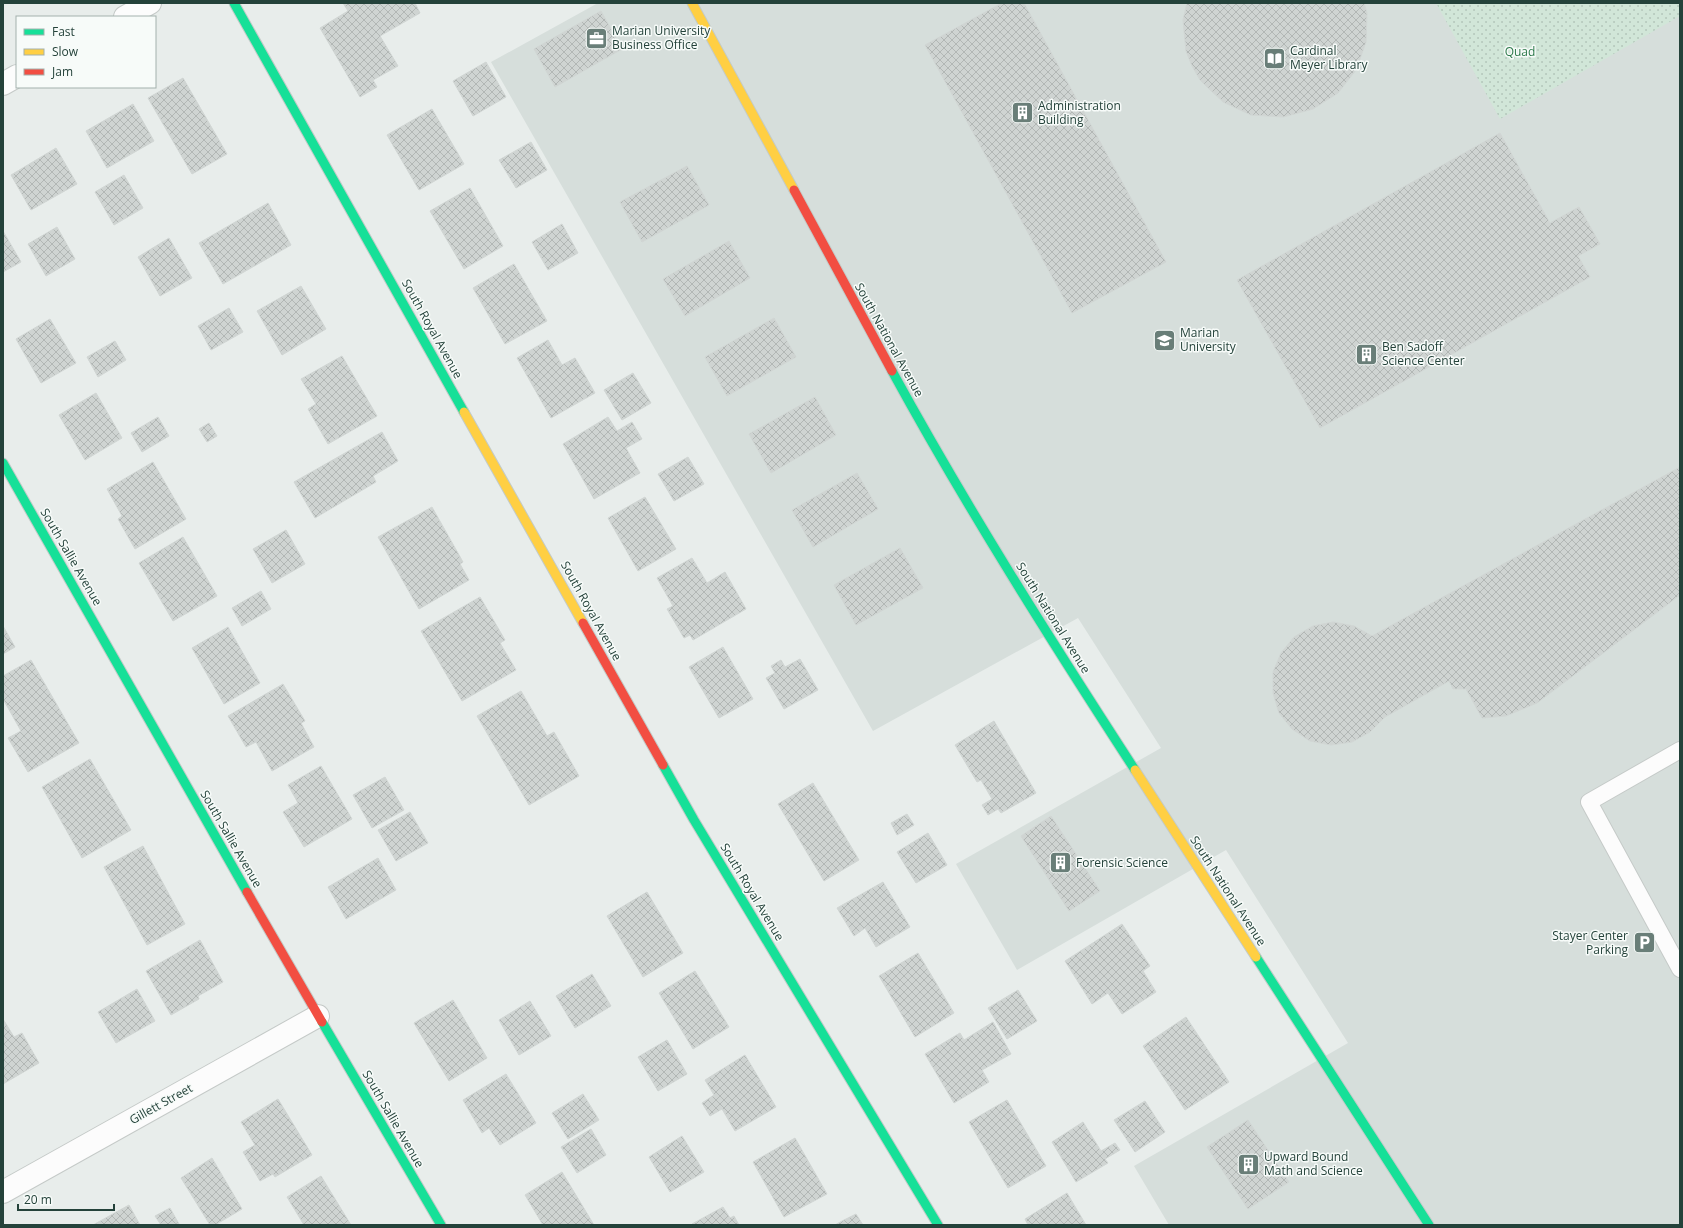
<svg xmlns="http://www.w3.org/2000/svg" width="1683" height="1228" font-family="'Open Sans',sans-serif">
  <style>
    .built { fill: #d6dedb }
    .park { fill: url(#park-dots) }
    .building { fill: url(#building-cross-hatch); stroke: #d1d6d4 }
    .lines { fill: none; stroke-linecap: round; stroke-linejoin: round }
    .lane-casing { stroke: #c5cac8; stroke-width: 18 }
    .street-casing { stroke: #c5cac8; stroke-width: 24 }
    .fast-casing { stroke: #c3cbc8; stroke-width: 11 }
    .slow-casing { stroke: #c3cbc8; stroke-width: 11 }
    .jam-casing { stroke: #c3cbc8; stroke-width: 11 }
    .lane { stroke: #fcfcfc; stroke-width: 16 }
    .street { stroke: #fcfcfc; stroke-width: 22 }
    .fast { stroke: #16e098; stroke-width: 9 }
    .slow { stroke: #ffcf43; stroke-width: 9 }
    .jam { stroke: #f24e42; stroke-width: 9 }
    .labels { text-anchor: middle; stroke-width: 3; stroke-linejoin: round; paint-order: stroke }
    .poi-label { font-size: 12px; fill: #24423a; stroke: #f7fbf9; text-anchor: start }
    .park-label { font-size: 12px; fill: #2d7a4b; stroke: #f7fbf9 }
    .street-label { font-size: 12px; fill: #24423a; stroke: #f7fbf9 }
  </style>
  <defs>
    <pattern id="park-dots" width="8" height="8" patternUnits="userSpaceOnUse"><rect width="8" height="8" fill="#d1e6d8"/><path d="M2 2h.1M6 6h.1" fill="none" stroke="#b3c6ba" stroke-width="1.8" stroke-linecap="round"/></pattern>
    <pattern id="building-cross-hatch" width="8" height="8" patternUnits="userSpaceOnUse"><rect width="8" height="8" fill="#cfd4d2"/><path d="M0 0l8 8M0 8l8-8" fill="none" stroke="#b2b7b5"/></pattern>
  </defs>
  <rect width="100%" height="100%" fill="#e8edeb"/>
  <path class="built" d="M598 3H1680V1225H1169L1134 1166 1348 1043 1226 850 1017 970 956 864 1161 748 1078 618 873 731 491 62Z"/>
  <path class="park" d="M1436 3H1680V16L1500 119Z"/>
  <g class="building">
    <path d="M343 3H415L420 13 380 36 398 66 373 80 377 87 360 97 320 28 348 11Z"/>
    <path d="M1002 3H1024L1166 262 1072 313 925 45Z"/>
    <path d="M1187 3H1364L1367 13 1366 42 1356 70 1338 93 1313 109 1283 117 1251 115 1223 102 1200 80 1192 66 1186 51 1183 20Z"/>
    <path d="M601 11 622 49 555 87 534 49Z"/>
    <path d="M486 62 506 97 473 116 453 81Z"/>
    <path d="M183 78 227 154 192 174 148 98Z"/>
    <path d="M133 104 154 141 107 168 86 131Z"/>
    <path d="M432 109 464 164 419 190 387 135Z"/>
    <path d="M1500 133 1550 223 1579 207 1600 244 1578 256 1590 277 1320 428 1237 280Z"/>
    <path d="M531 142 547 170 516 188 499 160Z"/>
    <path d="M56 148 77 184 31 210 11 175Z"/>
    <path d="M687 166 709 205 642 242 620 202Z"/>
    <path d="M124 175 143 208 114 225 95 192Z"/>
    <path d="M470 188 503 246 464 269 430 211Z"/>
    <path d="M268 203 291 245 223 284 199 243Z"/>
    <path d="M562 224 578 253 548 270 532 242Z"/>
    <path d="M57 227 75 259 46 276 28 244Z"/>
    <path d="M3 231 21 262 3 272Z"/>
    <path d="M169 238 192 278 160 296 138 257Z"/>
    <path d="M729 241 750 278 685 316 663 279Z"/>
    <path d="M514 264 547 321 505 344 473 288Z"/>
    <path d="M301 286 326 329 282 355 257 311Z"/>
    <path d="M229 308 243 332 211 350 198 326Z"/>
    <path d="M774 318 796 357 727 396 705 357Z"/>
    <path d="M50 319 76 363 41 383 16 339Z"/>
    <path d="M548 340 562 365 575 358 595 393 551 418 517 358Z"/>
    <path d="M115 341 126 360 98 377 87 357Z"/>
    <path d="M342 356 377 416 328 444 308 409 316 404 301 379Z"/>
    <path d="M633 373 651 403 622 420 604 390Z"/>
    <path d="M96 393 122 438 85 460 59 415Z"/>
    <path d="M815 397 836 435 771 473 749 434Z"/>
    <path d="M158 417 169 436 142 452 131 433Z"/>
    <path d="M608 417 617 431 632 422 642 439 626 448 640 473 594 499 563 444Z"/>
    <path d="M209 423 217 436 207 442 199 429Z"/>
    <path d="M382 432 398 461 373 476 376 482 315 518 294 482Z"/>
    <path d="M688 457 704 484 674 501 658 474Z"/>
    <path d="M153 462 186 519 135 549 118 519 122 516 107 489Z"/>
    <path d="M1680 467V595L1537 703 1506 716 1482 718 1466 689H1453L1449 681 1385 717 1370 732 1352 742 1331 745 1310 741 1292 729 1279 713 1273 693V672L1281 653 1294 637 1313 626 1333 622 1354 626 1372 636Z"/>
    <path d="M857 473 878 509 813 547 792 510Z"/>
    <path d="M645 497 676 549 638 571 608 518Z"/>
    <path d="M432 507 463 562 460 564 469 580 419 609 378 537Z"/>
    <path d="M286 530 305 564 272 583 253 549Z"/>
    <path d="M183 537 217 596 173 621 139 563Z"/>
    <path d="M900 548 923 588 856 625 834 585Z"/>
    <path d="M692 558 707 583 725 572 746 609 693 640 690 635 684 638 667 609 673 606 657 578Z"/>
    <path d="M261 591 271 609 242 626 232 608Z"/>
    <path d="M480 597 505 640 500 643 516 670 462 701 421 631Z"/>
    <path d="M3 626 15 647 3 654Z"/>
    <path d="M228 627 260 683 224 704 192 648Z"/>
    <path d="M723 647 753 699 719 718 689 667Z"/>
    <path d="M800 659 818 690 784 709 766 678 775 673 771 666 781 660 785 667Z"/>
    <path d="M31 660 79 743 28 772 8 738 21 731 3 699V676Z"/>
    <path d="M283 684 305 721 301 723 314 747 272 771 256 742 246 747 228 716Z"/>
    <path d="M521 691 547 736 554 732 579 776 529 805 477 716Z"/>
    <path d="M994 721 1036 793 1001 813 998 809 988 815 982 805 992 799 981 780 977 782 955 745Z"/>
    <path d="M90 759 131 830 82 858 42 787Z"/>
    <path d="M321 766 352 819 304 847 283 812 298 803 288 785Z"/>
    <path d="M385 777 404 810 372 828 353 795Z"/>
    <path d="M813 783 859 860 824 881 778 804Z"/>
    <path d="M410 812 428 843 396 861 378 830Z"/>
    <path d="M907 814 914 825 897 835 891 823Z"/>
    <path d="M1051 816 1100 891 1069 911 1021 836Z"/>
    <path d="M928 833 947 865 916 883 897 852Z"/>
    <path d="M143 846 185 924 147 945 104 867Z"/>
    <path d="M378 858 396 890 346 919 328 887Z"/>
    <path d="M883 882 910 927 876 947 865 928 854 936 837 908Z"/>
    <path d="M647 892 683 953 643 977 607 916Z"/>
    <path d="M1122 924 1150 966 1143 971 1156 992 1122 1014 1108 993 1092 1004 1065 961Z"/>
    <path d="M200 940 223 982 198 996 199 999 171 1015 146 971Z"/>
    <path d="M918 953 954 1013 915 1037 879 976Z"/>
    <path d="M695 971 729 1027 693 1049 659 993Z"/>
    <path d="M592 974 611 1006 575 1028 556 996Z"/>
    <path d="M137 989 155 1021 116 1043 98 1012Z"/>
    <path d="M1018 990 1037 1021 1007 1039 988 1008Z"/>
    <path d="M453 1000 487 1058 449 1081 414 1023Z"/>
    <path d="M530 1001 551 1036 519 1055 499 1020Z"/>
    <path d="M1186 1017 1229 1082 1185 1110 1143 1046Z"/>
    <path d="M3 1019 14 1037 22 1033 39 1063 3 1084Z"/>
    <path d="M993 1022 1011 1054 982 1070 989 1082 954 1103 925 1054 960 1033 964 1040Z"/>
    <path d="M667 1040 687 1074 658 1091 638 1057Z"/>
    <path d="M745 1055 776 1107 735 1131 722 1109 710 1116 702 1103 714 1095 705 1080Z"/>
    <path d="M506 1074 536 1123 500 1145 489 1128 482 1133 463 1100Z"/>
    <path d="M583 1094 599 1120 568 1139 552 1113Z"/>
    <path d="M278 1099 312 1155 275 1177 273 1174 260 1181 243 1152 255 1145 241 1122Z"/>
    <path d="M1007 1100 1046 1166 1008 1188 969 1122Z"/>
    <path d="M1145 1101 1165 1132 1135 1152 1114 1120Z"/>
    <path d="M1248 1120 1289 1182 1248 1209 1207 1147Z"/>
    <path d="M1083 1122 1101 1151 1115 1143 1120 1150 1105 1159 1108 1163 1076 1182 1052 1142Z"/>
    <path d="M591 1129 606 1155 577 1173 561 1147Z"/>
    <path d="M682 1136 704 1172 670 1192 649 1157Z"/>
    <path d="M795 1138 827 1194 784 1217 753 1162Z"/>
    <path d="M212 1158 242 1209 215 1225H210L181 1178Z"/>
    <path d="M562 1172 594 1225H543L525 1195Z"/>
    <path d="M321 1176 351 1225H304L287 1197Z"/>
    <path d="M1067 1193 1086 1225H1028L1025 1219Z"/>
    <path d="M129 1205 140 1225H93Z"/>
    <path d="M723 1207 730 1218 734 1216 739 1225H693L692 1224Z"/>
    <path d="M170 1208 179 1224 161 1225 155 1216Z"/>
    <path d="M856 1214 863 1225H835L842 1221Z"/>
  </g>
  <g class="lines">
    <defs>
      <path id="lane" d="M1680 750 1589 802 1680 969"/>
      <g id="street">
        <path d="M125 17 150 3"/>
        <path d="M3 84 17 76"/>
        <path d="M3 1192 318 1016"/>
      </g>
      <g id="fast">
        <path d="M234 3 464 412"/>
        <path d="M892 371C967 508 1050 639 1135 770"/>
        <path d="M3 463 247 892"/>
        <path d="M663 765 694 820 938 1225"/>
        <path d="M1256 957 1429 1225"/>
        <path d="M322 1022 441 1225"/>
      </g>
      <g id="slow">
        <path d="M692 3 794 190"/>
        <path d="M464 412 583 623"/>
        <path d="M1135 770 1256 957"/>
      </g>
      <g id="jam">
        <path d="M794 190 892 371"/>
        <path d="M583 623 663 765"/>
        <path d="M247 892 322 1022"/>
      </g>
    </defs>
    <use href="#lane" class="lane-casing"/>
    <use href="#street" class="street-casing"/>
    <use href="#fast" class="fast-casing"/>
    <use href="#slow" class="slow-casing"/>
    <use href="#jam" class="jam-casing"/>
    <use href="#lane" class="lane"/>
    <use href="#street" class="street"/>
    <use href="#fast" class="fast"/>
    <use href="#slow" class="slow"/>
    <use href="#jam" class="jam"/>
  </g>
  <defs>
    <symbol id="office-square" viewBox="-11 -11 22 22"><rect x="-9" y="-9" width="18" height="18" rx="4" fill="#697e78" stroke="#f7fbf9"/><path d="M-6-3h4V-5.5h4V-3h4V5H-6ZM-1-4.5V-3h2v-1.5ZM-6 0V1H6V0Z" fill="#fff"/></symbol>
    <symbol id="library-square" viewBox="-11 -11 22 22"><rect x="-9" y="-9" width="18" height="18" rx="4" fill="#697e78" stroke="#f7fbf9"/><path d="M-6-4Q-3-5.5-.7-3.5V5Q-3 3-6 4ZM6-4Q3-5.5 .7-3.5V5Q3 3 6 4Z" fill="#fff"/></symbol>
    <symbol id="building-square" viewBox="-11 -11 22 22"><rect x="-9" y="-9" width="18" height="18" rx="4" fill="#697e78" stroke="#f7fbf9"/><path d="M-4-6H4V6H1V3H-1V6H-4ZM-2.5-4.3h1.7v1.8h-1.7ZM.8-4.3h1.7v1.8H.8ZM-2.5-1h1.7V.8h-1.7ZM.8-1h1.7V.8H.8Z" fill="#fff"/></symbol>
    <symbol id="university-square" viewBox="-11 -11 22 22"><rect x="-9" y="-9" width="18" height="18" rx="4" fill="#697e78" stroke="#f7fbf9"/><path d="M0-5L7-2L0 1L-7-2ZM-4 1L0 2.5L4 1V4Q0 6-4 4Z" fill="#fff"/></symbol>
    <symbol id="parking-square" viewBox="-11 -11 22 22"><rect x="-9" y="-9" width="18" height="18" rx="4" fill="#697e78" stroke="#f7fbf9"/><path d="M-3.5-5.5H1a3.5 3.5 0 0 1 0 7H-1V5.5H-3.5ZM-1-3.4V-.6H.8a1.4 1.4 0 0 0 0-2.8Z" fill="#fff"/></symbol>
  </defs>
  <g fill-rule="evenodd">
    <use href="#office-square" x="584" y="26" width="25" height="25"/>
    <use href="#library-square" x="1262" y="46" width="25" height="25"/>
    <use href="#building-square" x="1010" y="100" width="25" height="25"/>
    <use href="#university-square" x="1152" y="328" width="25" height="25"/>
    <use href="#building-square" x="1354" y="342" width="25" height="25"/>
    <use href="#building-square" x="1048" y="850" width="25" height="25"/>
    <use href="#parking-square" x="1632" y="930" width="25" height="25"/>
    <use href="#building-square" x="1236" y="1152" width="25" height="25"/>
  </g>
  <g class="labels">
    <g class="poi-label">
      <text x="612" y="35">Marian University<tspan x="612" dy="14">Business Office</tspan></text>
      <text x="1290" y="55">Cardinal<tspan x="1290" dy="14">Meyer Library</tspan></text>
      <text x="1038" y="110">Administration<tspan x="1038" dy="14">Building</tspan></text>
      <text x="1180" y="337">Marian<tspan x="1180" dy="14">University</tspan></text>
      <text x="1382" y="351">Ben Sadoff<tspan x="1382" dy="14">Science Center</tspan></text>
      <text x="1076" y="867">Forensic Science</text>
      <text x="1628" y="940" text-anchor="end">Stayer Center<tspan x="1628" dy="14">Parking</tspan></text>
      <text x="1264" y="1161">Upward Bound<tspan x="1264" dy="14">Math and Science</tspan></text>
    </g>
    <g class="park-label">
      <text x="1520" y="56">Quad</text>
    </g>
    <g class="street-label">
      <text transform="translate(432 329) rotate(61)" y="4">South Royal Avenue</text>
      <text transform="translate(889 340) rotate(61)" y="4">South National Avenue</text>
      <text transform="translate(71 557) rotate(60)" y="4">South Sallie Avenue</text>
      <text transform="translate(591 611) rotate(61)" y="4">South Royal Avenue</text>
      <text transform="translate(1053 618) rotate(58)" y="4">South National Avenue</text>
      <text transform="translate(231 839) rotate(60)" y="4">South Sallie Avenue</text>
      <text transform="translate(1228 891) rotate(57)" y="4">South National Avenue</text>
      <text transform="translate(752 892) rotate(59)" y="4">South Royal Avenue</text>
      <text transform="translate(161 1104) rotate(-29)" y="4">Gillett Street</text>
      <text transform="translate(393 1119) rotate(60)" y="4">South Sallie Avenue</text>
    </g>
  </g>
  <rect width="1683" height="1228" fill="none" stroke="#24423a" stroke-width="8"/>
  <rect x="16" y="16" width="140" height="72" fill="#f7fbf9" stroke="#a3b1ad"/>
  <rect x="24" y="29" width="20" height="6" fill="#16e098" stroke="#a3b1ad"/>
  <text x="52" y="36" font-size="12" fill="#24423a">Fast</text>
  <rect x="24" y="49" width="20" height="6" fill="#ffcf43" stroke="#a3b1ad"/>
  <text x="52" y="56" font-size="12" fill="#24423a">Slow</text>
  <rect x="24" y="69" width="20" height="6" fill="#f24e42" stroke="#a3b1ad"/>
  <text x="52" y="76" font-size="12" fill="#24423a">Jam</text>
  <path d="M18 1204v6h96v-6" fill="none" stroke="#24423a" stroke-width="2"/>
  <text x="24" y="1204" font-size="12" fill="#24423a" stroke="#f7fbf9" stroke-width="3" paint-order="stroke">20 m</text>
</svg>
